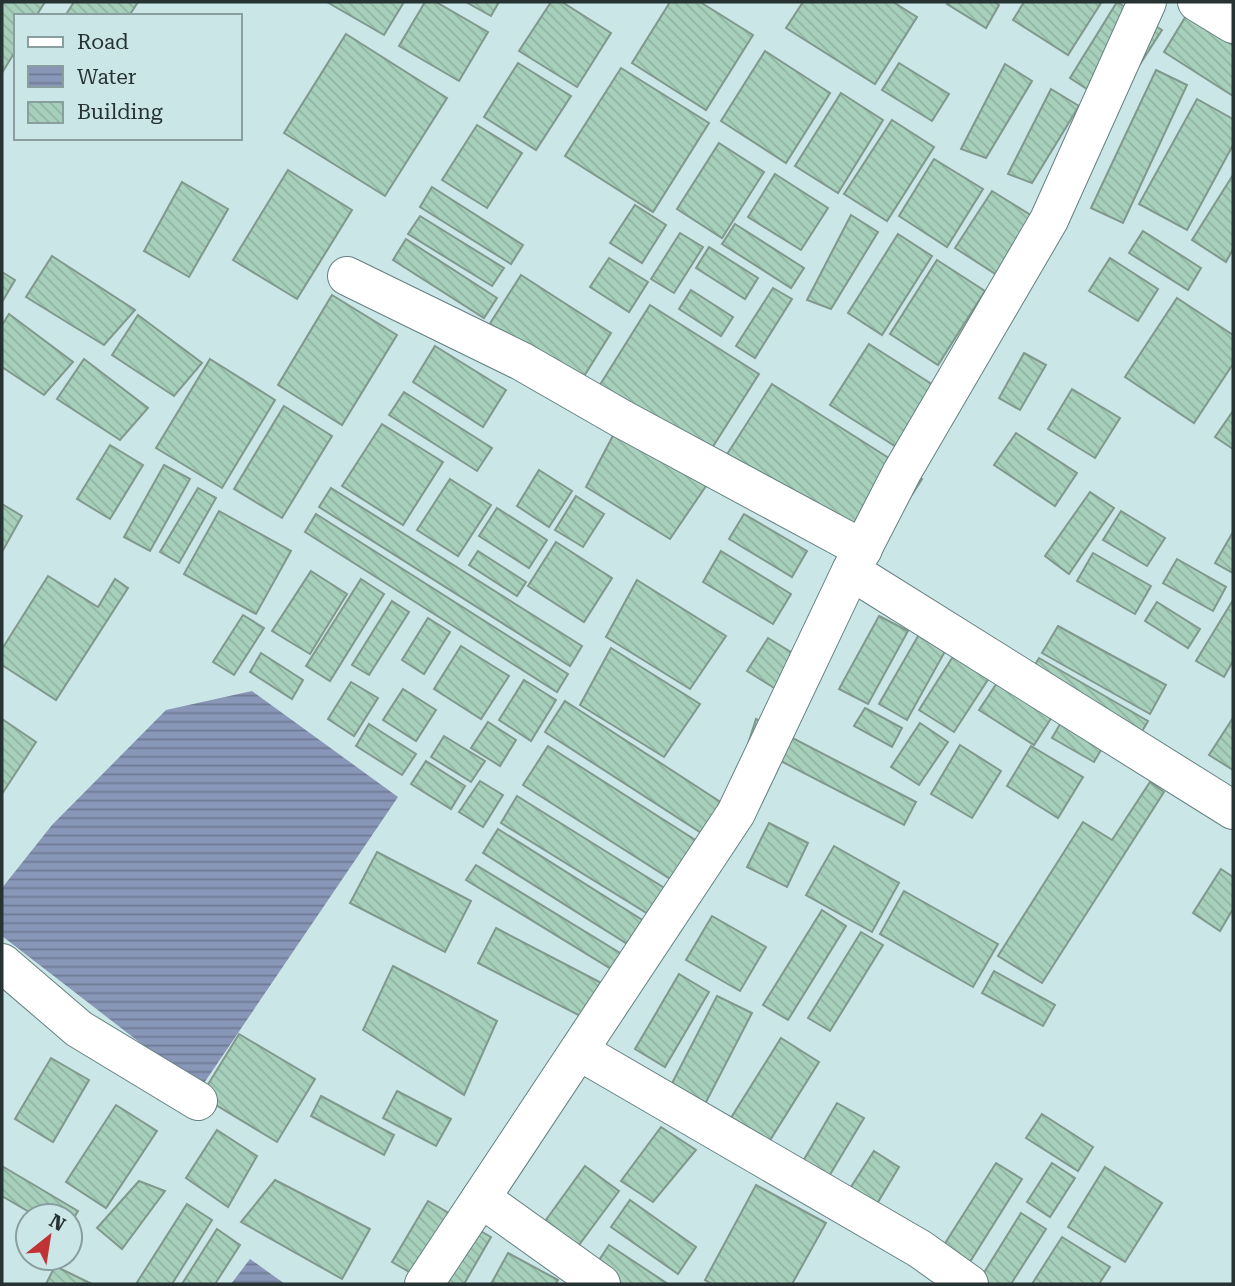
<svg xmlns="http://www.w3.org/2000/svg" width="1235" height="1286" font-family="'Roboto Serif',serif">
  <style>
    .water { fill: url(#water-rules) }
    .building { fill: url(#building-back-hatch); stroke: #81988c; stroke-width: 2 }
    .lines { fill: none; stroke-linecap: round; stroke-linejoin: round }
    .minor-casing { stroke: #668081; stroke-width: 40 }
    .minor { stroke: #fff; stroke-width: 38 }
  </style>
  <defs>
    <pattern id="water-rules" width="6" height="5" patternUnits="userSpaceOnUse" patternTransform="scale(1.75)"><rect width="6" height="5" fill="#8896b7"/><path d="M0 2.5h6" fill="none" stroke="#6f7b95"/></pattern>
    <pattern id="building-back-hatch" width="6" height="6" patternUnits="userSpaceOnUse" patternTransform="scale(1.75)"><rect width="6" height="6" fill="#a7d0bc"/><path d="M-1 5l2 2M0 0l6 6M5-1l2 2" fill="none" stroke="#90b3a2"/></pattern>
  </defs>
  <rect width="100%" height="100%" fill="#cae6e7"/>
  <g class="water">
    <path d="M252 691 398 797 200 1089 2 936V888L52 825 166 710Z"/>
    <path d="M250 1259 285 1284H231Z"/>
  </g>
  <g class="building">
    <path d="M2 2H45L36 16H16V50L2 73Z"/>
    <path d="M74 2H138L129 16H72L67 13Z"/>
    <path d="M327 2H404L384 35Z"/>
    <path d="M425 2H436L488 32 459 81 399 46Z"/>
    <path d="M466 2H499L491 16Z"/>
    <path d="M551 2H562L611 33 577 87 519 51Z"/>
    <path d="M670 2H700L753 35 706 110 632 63Z"/>
    <path d="M803 2H893L917 17 875 84 786 28Z"/>
    <path d="M949 2H994L999 5 986 28 947 4Z"/>
    <path d="M1024 2H1098L1101 3 1068 55 1013 20Z"/>
    <path d="M1117 2 1162 30 1113 106 1070 78Z"/>
    <path d="M1186 16 1233 45V96L1164 52Z"/>
    <path d="M346 34 447 98 385 196 284 133Z"/>
    <path d="M765 51 830 93 786 163 721 121Z"/>
    <path d="M518 63 571 96 536 150 484 117Z"/>
    <path d="M899 63 949 94 932 121 882 90Z"/>
    <path d="M1005 64 1032 81 986 158 961 149Z"/>
    <path d="M621 68 709 123 653 212 565 156Z"/>
    <path d="M1156 70 1187 85 1123 223 1091 208Z"/>
    <path d="M1051 89 1079 106 1032 183 1008 174Z"/>
    <path d="M841 93 883 120 838 193 795 166Z"/>
    <path d="M1197 99 1233 119V145L1187 230 1139 204Z"/>
    <path d="M892 120 934 147 887 221 844 194Z"/>
    <path d="M477 125 522 153 487 208 442 180Z"/>
    <path d="M719 143 764 172 722 238 677 209Z"/>
    <path d="M934 159 983 189 947 247 899 216Z"/>
    <path d="M288 170 352 210 297 299 233 260Z"/>
    <path d="M775 174 828 208 801 250 748 217Z"/>
    <path d="M1233 175V249L1226 262 1192 240Z"/>
    <path d="M182 182 228 209 189 277 144 251Z"/>
    <path d="M432 187 523 245 511 264 420 207Z"/>
    <path d="M992 191 1034 217 997 275 955 248Z"/>
    <path d="M635 205 666 225 642 263 610 243Z"/>
    <path d="M851 215 878 232 831 309 807 300Z"/>
    <path d="M420 216 504 268 492 286 408 234Z"/>
    <path d="M735 224 804 268 791 288 722 244Z"/>
    <path d="M1143 231 1201 268 1188 290 1129 253Z"/>
    <path d="M680 233 703 247 674 293 651 279Z"/>
    <path d="M898 234 932 256 882 335 848 313Z"/>
    <path d="M406 239 497 298 484 318 393 260Z"/>
    <path d="M709 247 758 278 745 299 696 268Z"/>
    <path d="M52 256 135 310 104 345 26 297Z"/>
    <path d="M609 258 648 282 629 312 590 287Z"/>
    <path d="M1110 258 1158 289 1138 321 1089 291Z"/>
    <path d="M937 260 985 291 938 365 890 334Z"/>
    <path d="M2 272 15 280 2 302Z"/>
    <path d="M521 275 611 333 566 405 475 347Z"/>
    <path d="M773 288 792 299 755 358 736 346Z"/>
    <path d="M691 290 733 317 721 336 679 309Z"/>
    <path d="M332 295 397 335 342 425 278 385Z"/>
    <path d="M1177 298 1233 335V364L1194 423 1125 377Z"/>
    <path d="M650 305 759 374 696 473 588 404Z"/>
    <path d="M9 314 73 362 44 395 2 367V325Z"/>
    <path d="M138 315 202 363 174 396 112 355Z"/>
    <path d="M869 344 963 404 925 465 830 405Z"/>
    <path d="M435 346 506 390 483 427 413 382Z"/>
    <path d="M1024 353 1046 365 1020 410 999 398Z"/>
    <path d="M84 359 148 408 120 440 57 399Z"/>
    <path d="M210 359 275 400 222 488 156 448Z"/>
    <path d="M772 384 922 479 867 565 717 470Z"/>
    <path d="M1072 389 1120 418 1095 458 1048 429Z"/>
    <path d="M404 392 492 448 477 471 389 415Z"/>
    <path d="M284 406 332 436 282 518 234 489Z"/>
    <path d="M1233 411V449L1215 437Z"/>
    <path d="M382 424 443 462 403 525 342 486Z"/>
    <path d="M616 430 706 486 670 539 586 487Z"/>
    <path d="M1016 433 1077 473 1055 506 994 465Z"/>
    <path d="M110 445 143 465 110 519 77 499Z"/>
    <path d="M164 465 190 479 150 551 124 537Z"/>
    <path d="M539 470 572 491 549 527 517 506Z"/>
    <path d="M450 479 491 505 458 556 417 530Z"/>
    <path d="M198 488 216 498 179 563 160 552Z"/>
    <path d="M331 488 582 646 570 666 319 507Z"/>
    <path d="M1090 492 1114 508 1069 574 1045 556Z"/>
    <path d="M576 496 604 514 583 547 555 530Z"/>
    <path d="M2 504 22 516 2 552Z"/>
    <path d="M497 508 547 540 529 568 479 536Z"/>
    <path d="M219 511 291 551 256 614 184 574Z"/>
    <path d="M1121 511 1165 538 1147 566 1103 540Z"/>
    <path d="M316 514 568 674 557 692 305 532Z"/>
    <path d="M744 514 807 551 792 577 729 539Z"/>
    <path d="M1233 532V573L1215 563Z"/>
    <path d="M556 542 612 578 584 622 528 586Z"/>
    <path d="M478 551 526 582 517 596 469 565Z"/>
    <path d="M721 551 791 594 773 624 703 582Z"/>
    <path d="M1093 553 1151 586 1135 614 1077 581Z"/>
    <path d="M1177 559 1226 587 1213 611 1163 583Z"/>
    <path d="M311 571 347 594 310 654 272 631Z"/>
    <path d="M48 576 98 607 115 579 128 588 56 700 2 665V649Z"/>
    <path d="M361 579 384 594 330 681 306 666Z"/>
    <path d="M637 580 726 636 690 689 606 637Z"/>
    <path d="M1233 600V661L1224 677 1196 661Z"/>
    <path d="M392 601 409 612 369 675 352 665Z"/>
    <path d="M1157 602 1200 629 1188 648 1145 621Z"/>
    <path d="M243 615 264 628 234 675 213 662Z"/>
    <path d="M879 616 908 631 868 704 839 689Z"/>
    <path d="M428 618 450 632 424 674 402 660Z"/>
    <path d="M1058 626 1166 685 1150 714 1042 653Z"/>
    <path d="M921 631 948 646 907 720 879 704Z"/>
    <path d="M768 638 817 668 795 701 747 671Z"/>
    <path d="M461 646 509 676 481 719 434 689Z"/>
    <path d="M611 648 700 704 664 757 580 705Z"/>
    <path d="M261 653 303 680 292 699 250 672Z"/>
    <path d="M954 655 989 678 954 732 919 710Z"/>
    <path d="M1039 658 1148 721 1137 740 1028 677Z"/>
    <path d="M1003 674 1057 709 1034 745 979 710Z"/>
    <path d="M524 680 556 700 531 741 499 720Z"/>
    <path d="M351 682 378 698 354 736 328 719Z"/>
    <path d="M403 689 436 710 416 741 383 720Z"/>
    <path d="M565 701 739 814 720 845 545 732Z"/>
    <path d="M865 708 902 728 892 747 854 726Z"/>
    <path d="M1066 714 1108 738 1094 762 1052 738Z"/>
    <path d="M1233 718V770L1209 755Z"/>
    <path d="M2 719 36 742 2 794Z"/>
    <path d="M756 719 916 802 904 825 748 744Z"/>
    <path d="M488 722 516 740 500 766 471 748Z"/>
    <path d="M920 723 948 742 919 785 891 767Z"/>
    <path d="M369 724 416 754 402 775 356 746Z"/>
    <path d="M444 736 485 761 471 782 431 757Z"/>
    <path d="M960 745 1001 771 972 818 931 794Z"/>
    <path d="M548 746 711 850 686 889 523 785Z"/>
    <path d="M1031 746 1083 777 1058 818 1007 786Z"/>
    <path d="M426 761 465 786 451 809 411 784Z"/>
    <path d="M480 781 503 795 483 827 459 812Z"/>
    <path d="M1150 782 1164 792 1042 983 998 956 1083 822 1112 840Z"/>
    <path d="M517 796 695 907 679 933 501 823Z"/>
    <path d="M769 823 808 843 787 887 747 867Z"/>
    <path d="M498 829 644 921 629 945 483 853Z"/>
    <path d="M834 846 899 883 872 932 806 895Z"/>
    <path d="M377 852 471 901 445 952 350 903Z"/>
    <path d="M476 865 630 959 621 975 466 880Z"/>
    <path d="M1221 869 1233 877V909L1220 931 1193 913Z"/>
    <path d="M904 891 998 944 973 987 880 934Z"/>
    <path d="M822 910 846 926 788 1020 763 1005Z"/>
    <path d="M712 916 766 947 740 991 686 960Z"/>
    <path d="M496 928 611 988 592 1022 478 963Z"/>
    <path d="M861 932 883 945 830 1031 808 1018Z"/>
    <path d="M393 966 497 1021 464 1095 363 1030Z"/>
    <path d="M994 971 1055 1005 1043 1026 982 993Z"/>
    <path d="M679 974 709 992 665 1067 635 1049Z"/>
    <path d="M717 996 752 1013 704 1106 669 1089Z"/>
    <path d="M239 1034 315 1079 277 1142 201 1096Z"/>
    <path d="M781 1038 819 1062 762 1153 724 1129Z"/>
    <path d="M51 1058 89 1080 53 1142 15 1119Z"/>
    <path d="M397 1091 451 1119 436 1146 383 1118Z"/>
    <path d="M321 1096 394 1135 384 1155 311 1116Z"/>
    <path d="M837 1103 864 1118 828 1178 802 1163Z"/>
    <path d="M116 1105 157 1131 106 1208 66 1182Z"/>
    <path d="M1042 1114 1093 1147 1078 1171 1026 1138Z"/>
    <path d="M661 1127 696 1150 653 1202 621 1181Z"/>
    <path d="M217 1130 257 1156 228 1207 186 1178Z"/>
    <path d="M874 1151 899 1167 875 1207 849 1190Z"/>
    <path d="M996 1163 1022 1179 968 1265 942 1248Z"/>
    <path d="M1052 1163 1075 1178 1050 1217 1027 1202Z"/>
    <path d="M2 1166 78 1211 70 1224V1216H36L2 1196Z"/>
    <path d="M585 1166 619 1191 576 1249 543 1224Z"/>
    <path d="M1105 1167 1162 1203 1125 1262 1068 1227Z"/>
    <path d="M275 1180 370 1229 342 1279 241 1222Z"/>
    <path d="M139 1181 165 1191 122 1249 97 1228Z"/>
    <path d="M756 1185 826 1223 792 1284H712L705 1280Z"/>
    <path d="M630 1200 696 1247 678 1274 611 1227Z"/>
    <path d="M428 1201 491 1237 464 1284H430L392 1262Z"/>
    <path d="M187 1204 212 1220 172 1284H136Z"/>
    <path d="M1021 1213 1046 1229 1011 1284H989L980 1279Z"/>
    <path d="M217 1229 240 1245 215 1284H182Z"/>
    <path d="M1062 1237 1110 1267 1099 1284H1032Z"/>
    <path d="M609 1245 668 1284H613L592 1271Z"/>
    <path d="M508 1253 558 1280 556 1284H491Z"/>
    <path d="M55 1266 92 1284H46Z"/>
  </g>
  <g class="lines">
    <defs>
      <g id="minor">
        <path d="M1197 2 1233 24"/>
        <path d="M347 276 521 361 622 419 863 549"/>
        <path d="M851 571 1233 810"/>
        <path d="M2 963 79 1029 198 1101"/>
        <path d="M579 1051 920 1249 969 1284"/>
        <path d="M481 1198 601 1284"/>
        <path d="M424 1284 736 813 851 571 902 472 1049 220 1147 2"/>
      </g>
    </defs>
    <use href="#minor" class="minor-casing"/>
    <use href="#minor" class="minor"/>
  </g>
  <rect width="1235" height="1286" fill="none" stroke="#273233" stroke-width="7"/>
  <rect x="14" y="14" width="228" height="126" fill="#cae6e7" stroke="#899e9f" stroke-width="2"/>
  <rect x="28" y="37" width="35" height="10" fill="#ffffff" stroke="#899e9f" stroke-width="2"/>
  <text x="77" y="49" font-size="21" fill="#273233">Road</text>
  <rect x="28" y="66" width="35" height="21" fill="url(#water-rules)" stroke="#899e9f" stroke-width="2"/>
  <text x="77" y="84" font-size="21" fill="#273233">Water</text>
  <rect x="28" y="102" width="35" height="21" fill="url(#building-back-hatch)" stroke="#899e9f" stroke-width="2"/>
  <text x="77" y="119" font-size="21" fill="#273233">Building</text>
  <g transform="translate(49 1237) rotate(30)"><circle r="33" fill="#cae6e7" stroke="#899e9f" stroke-width="2"/>
  <path d="M0-5L12 26L0 18L-12 26Z" fill="#c13234"/>
  <text y="-10" font-size="19" font-weight="bold" text-anchor="middle" fill="#273233">N</text>
  </g>
</svg>
